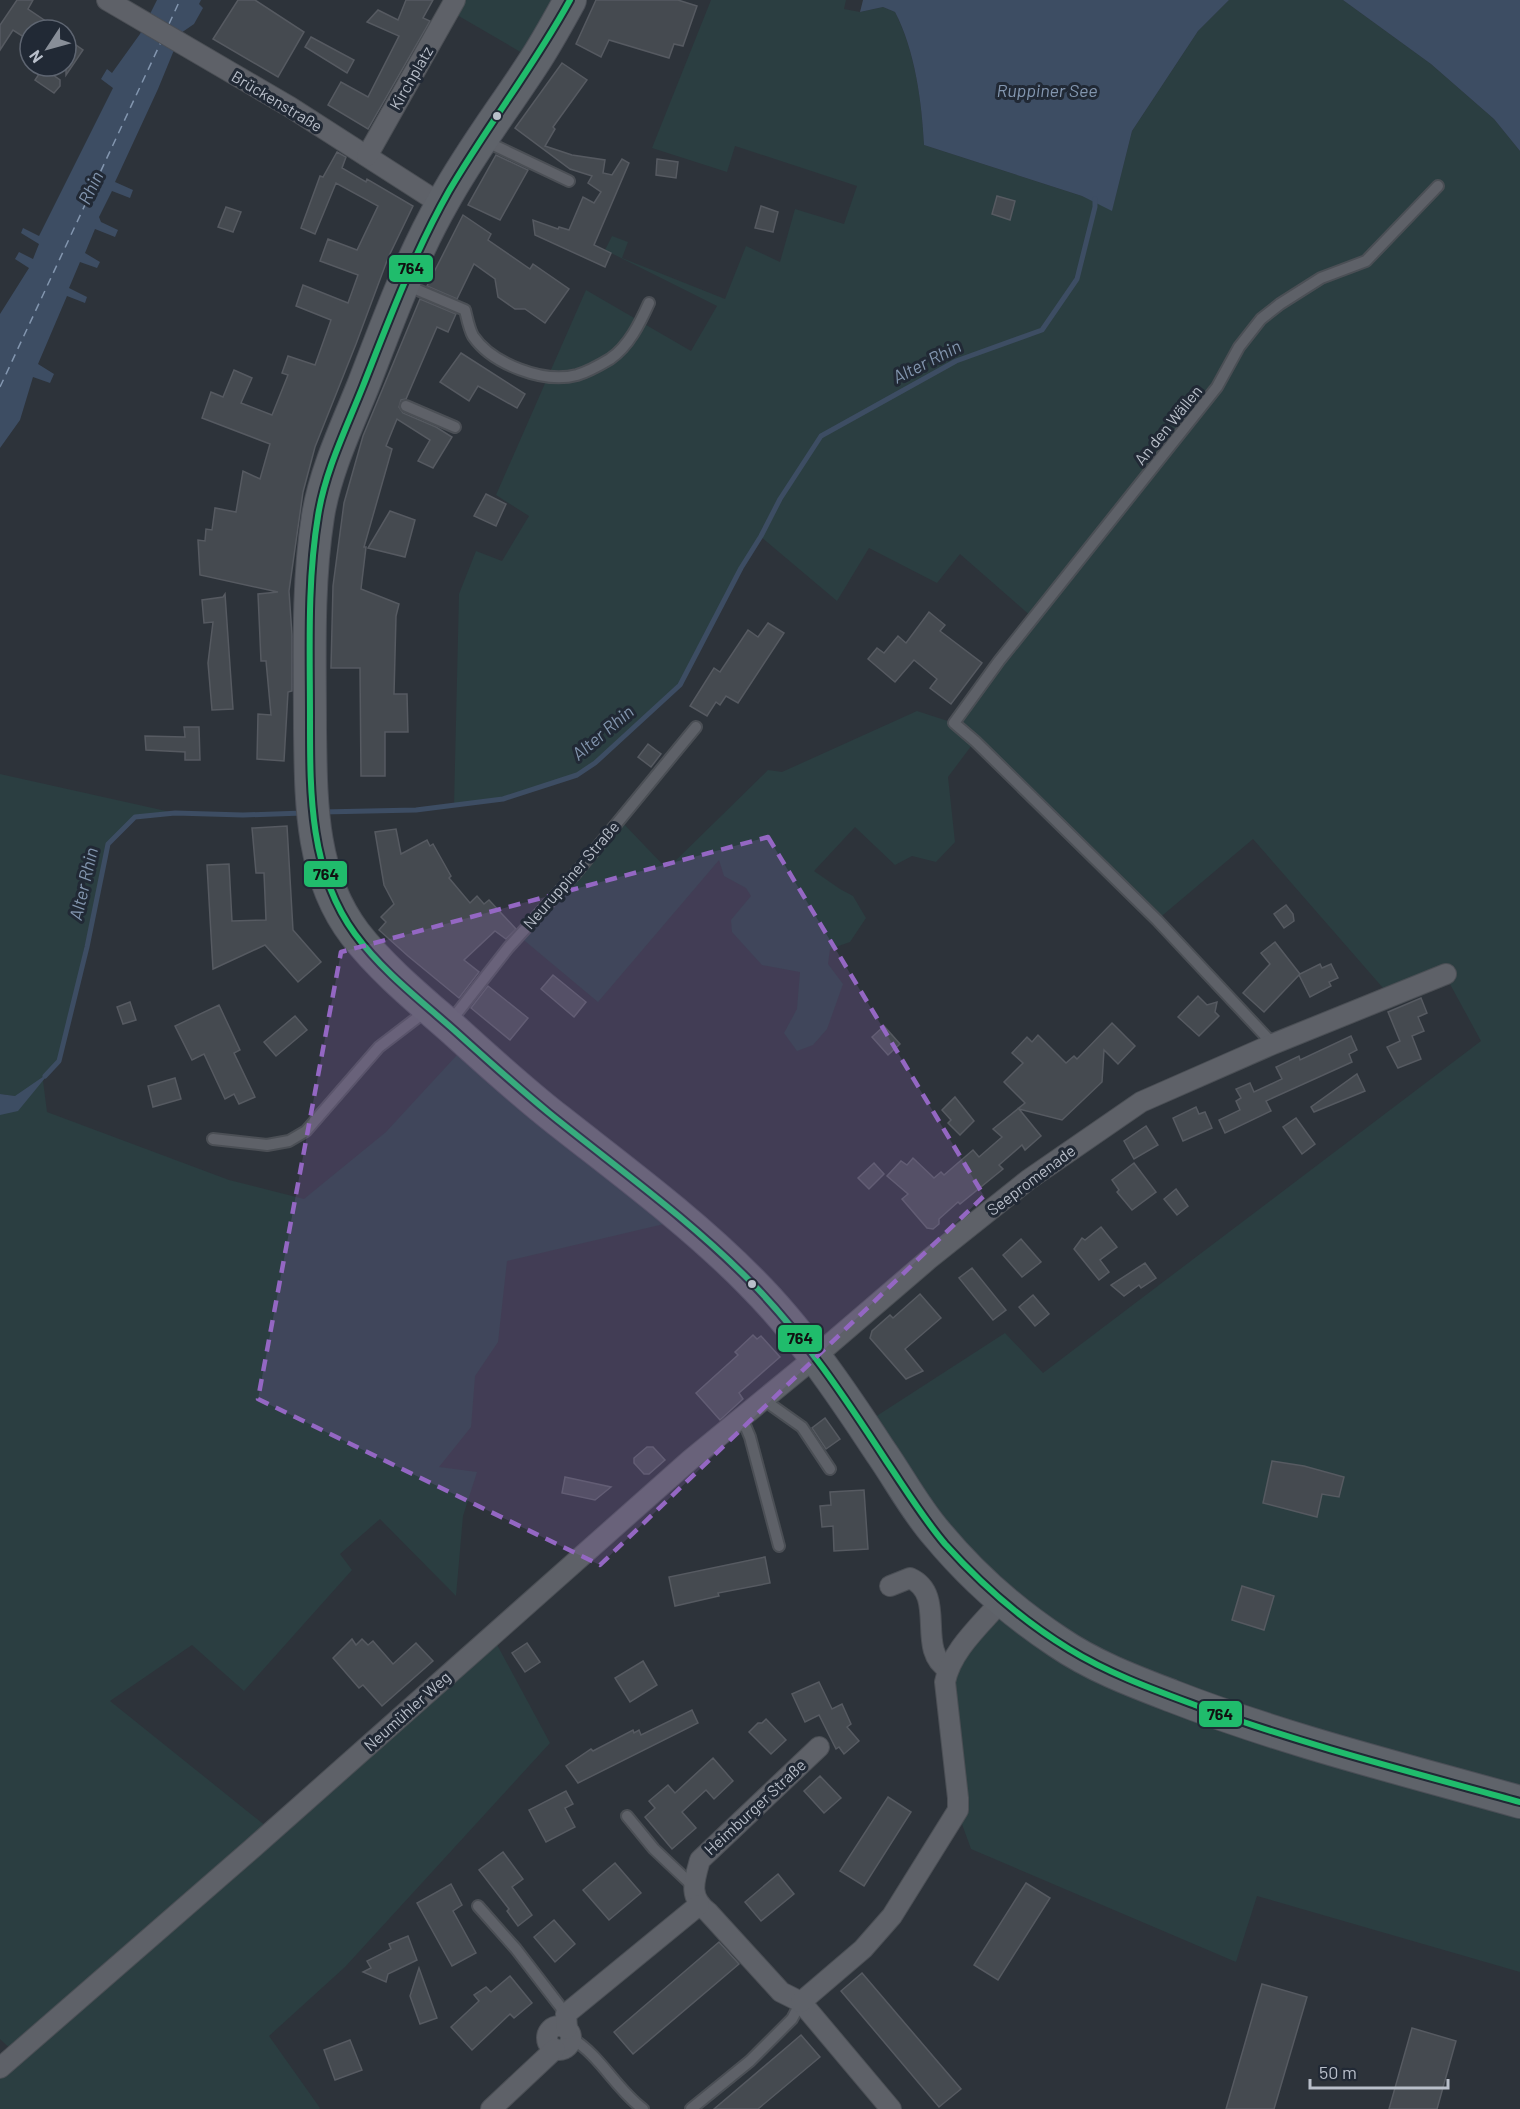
<svg xmlns="http://www.w3.org/2000/svg" width="1520" height="2109" font-family="Barlow,sans-serif">
  <style>
    .green { fill: #2b3e41 }
    .water { fill: #3d4d63 }
    .lines { fill: none; stroke-linecap: round; stroke-linejoin: round }
    .stream { stroke: #3d4d63; stroke-width: 5 }
    .ferry { stroke: #8396af; stroke-width: 1.5; stroke-dasharray: 8 6; stroke-linecap: butt }
    .building { fill: #454a50; stroke: #565a61; stroke-width: 1.5 }
    .lane-casing { stroke: #4b4f55; stroke-width: 14 }
    .street-casing { stroke: #4b4f55; stroke-width: 22 }
    .primary-casing { stroke: #4b4f57; stroke-width: 34 }
    .lane { stroke: #5e6168; stroke-width: 10 }
    .street { stroke: #5e6168; stroke-width: 20 }
    .primary { stroke: #5f636a; stroke-width: 32 }
    .bus-1-casing { stroke: #212935; stroke-width: 10 }
    .bus-1 { stroke: #20bc6c; stroke-width: 6 }
    .marked { fill: #9467c3; fill-opacity: 0.2; stroke: #9467c3; stroke-width: 4.5; stroke-dasharray: 12 8; stroke-linejoin: round }
    .bus-dot { fill: #b9bfca; stroke: #212935; stroke-width: 2 }
    .labels { text-anchor: middle; stroke-width: 6; stroke-linejoin: round; paint-order: stroke }
    .street-label { font-size: 16px; fill: #b9bfca; stroke: #212935 }
    .water-label { font-size: 18px; font-style: italic; fill: #8396af; stroke: #212935 }
    .line-badge { stroke: #212935; stroke-width: 2 }
    .pale-badge-label { font-size: 16px; text-anchor: middle; font-weight: bold; fill: #111 }
  </style>
  <rect width="100%" height="100%" fill="#2d333a"/>
  <g class="green">
    <path d="M465 0H570L536 61 457 15Z"/>
    <path d="M711 0H846L844 9 860 12 883 7 895 12C915 51 922 102 924 145L1082 196 1112 210 1132 131 1198 31 1229 0H1343L1431 64 1494 119 1520 151V1972L1257 1896 1236 1962 971 1849 959 1816 950 1682 958 1657 1017 1602 974 1558 872 1419 1005 1333 1043 1373 1481 1041 1445 975 1390 996 1253 839 1157 920 975 741 948 777 955 842 936 862 912 856 895 865 855 827 814 871 840 889 853 896 866 918 850 942 830 949 828 964 843 984 827 1029 813 1045 797 1051 784 1033 797 1009 800 972 762 965 732 932 731 920 751 896 746 888 724 876 719 860 598 1002 519 936 620 820 667 869 768 770 782 772 917 711 954 723 1033 618 960 554 937 583 869 548 837 601 761 537 741 568 680 685 595 763 577 775 503 799 454 806 459 594 476 551 502 561 529 516 496 495 586 290 691 351 717 306 605 250 612 236 628 242 622 258 725 299 746 246 780 262 795 209 844 224 857 186 735 146 727 172 652 148Z"/>
    <path d="M0 774 175 813 135 817 108 844 59 1061 43 1081 47 1112 229 1180 304 1199 386 1132 457 1055 544 1125 664 1224 507 1261 498 1342 475 1376 471 1427 439 1467 477 1472 463 1516 456 1596 380 1519 340 1554 352 1570 244 1691 192 1645 110 1701 272 1831 495 1641 550 1743 345 1967 269 2036 320 2108 319 2109H0V2075L20 2058 0 2039V1107L14 1096 0 1094Z"/>
  </g>
  <g class="water">
    <path d="M157 0H201L199 4 203 8 194 24 181 33 158 89 115 182 133 190 130 198 112 191 99 217 101 222 118 230 115 237 95 229 85 253 100 262 97 268 80 262 69 288 87 297 85 303 67 296 38 364 54 374 50 383 33 377 20 420 0 448V314L29 268 15 259 19 252 33 259 39 244 21 233 23 228 39 236 113 88 101 79 107 69 112 73 140 34Z"/>
    <path d="M863 0H1229L1198 31 1132 131 1112 211 1082 196 924 145C922 103 915 50 895 12L883 7 860 12Z"/>
    <path d="M1343 0H1520V151L1494 119 1431 64Z"/>
    <path d="M50 1072 18 1111 0 1115V1094L15 1096Z"/>
  </g>
  <g class="lines">
    <g class="stream">
      <path d="M322 812 416 810 503 799 577 775 595 763 680 685 741 568 761 536 780 499 821 436 956 361 1042 330 1077 279 1095 207V199"/>
      <path d="M45 1076 59 1061 87 947 108 844 135 817 175 813 243 815 303 813"/>
    </g>
    <g class="ferry">
      <path d="M169 24 180 0"/>
      <path d="M0 387 161 42"/>
    </g>
  </g>
  <g class="building">
    <path d="M17 0H33L28 9 59 30H30V41L13 30 0 50V25Z"/>
    <path d="M238 0H255L304 32 278 77 213 39Z"/>
    <path d="M406 0H433L423 18 430 21 368 129 328 105 341 82 368 97 399 36 367 22 378 10 398 20Z"/>
    <path d="M596 0H678L697 6 683 46 674 44 669 58 609 40 601 57 576 44Z"/>
    <path d="M311 37 354 60 347 73 305 47Z"/>
    <path d="M66 38 83 50 66 75Z"/>
    <path d="M562 63 587 80 553 127 555 129 545 146 572 155 605 160 603 173 612 175 622 159 629 163 594 245 611 253 605 267 535 235 533 220 558 229 559 227 569 230 583 197 594 203 601 192 588 183 592 176 570 169 515 128Z"/>
    <path d="M43 68 60 80V86L54 93 35 80Z"/>
    <path d="M337 152 346 157 342 168 366 182 367 179 413 206 388 258 356 344 315 447 303 492 289 591 292 635V691L288 692 284 761 257 759 258 714 271 715 266 661H261L258 594 278 592 200 575 198 540 205 541 206 529 212 530 215 508 236 512 243 471 260 479 270 444 202 418 211 392 223 397 234 370 252 378 241 403 272 415 288 375 282 373 288 356 315 365 331 320 296 306 303 285 348 303 358 275 320 261 328 239 357 250 378 206 336 183 315 234 301 228 320 176 323 177Z"/>
    <path d="M496 155 528 170 500 220 468 205Z"/>
    <path d="M657 159 678 162 676 178 656 175Z"/>
    <path d="M997 196 1015 201 1010 220 992 214Z"/>
    <path d="M761 206 778 212 773 232 755 228Z"/>
    <path d="M226 207 241 212 233 232 218 227Z"/>
    <path d="M463 215 491 234 488 240 530 269 533 264 569 289 545 323 525 309H515L498 297 495 279 474 264 457 299 427 286Z"/>
    <path d="M420 299 456 314 448 332 437 327 406 399 401 400 399 407 403 413 436 427 452 437 433 468 418 461 430 440 397 419 386 446 392 449 364 547H366L361 589 399 604 396 616 394 694H407L408 732H385V776H361L360 668H331L333 586 344 503 363 436Z"/>
    <path d="M461 353 525 394 517 408 478 386 469 401 440 382Z"/>
    <path d="M486 494 506 504 496 526 474 516Z"/>
    <path d="M390 511 415 520 405 557 368 548Z"/>
    <path d="M225 594 233 709 212 710 208 663 213 622 204 623 202 600 223 597Z"/>
    <path d="M929 612 945 625 940 631 982 663 951 704 930 688 937 679 914 660 895 682 868 659 877 648 884 653 898 636 906 643Z"/>
    <path d="M768 623 784 633 738 703 726 696 720 705 716 702 707 716 690 706 714 668 720 672 748 630 758 637Z"/>
    <path d="M184 727H199L200 760H185V752L146 750 145 736 185 737Z"/>
    <path d="M648 744 661 754 651 767 638 757Z"/>
    <path d="M287 826 293 930 321 962 298 982 265 945 213 969 207 865 229 864 232 921 266 920 264 873H256L252 828Z"/>
    <path d="M396 829 401 854 427 840 430 846 433 844 451 876 449 878 470 903 477 896 484 904 489 900 516 929 506 939 495 931 464 960 479 972 459 998 408 956 379 930 386 922 381 917 394 904 384 885 375 832Z"/>
    <path d="M1286 905 1293 914 1294 921 1284 928 1274 914Z"/>
    <path d="M1275 942 1300 974 1320 964 1322 968 1331 964 1338 978 1329 982 1331 986 1310 997 1299 975 1264 1012 1243 993 1270 964 1261 953Z"/>
    <path d="M553 975 586 1002 574 1017 541 989Z"/>
    <path d="M488 986 528 1018 510 1040 471 1008Z"/>
    <path d="M1198 996 1207 1005 1217 1002 1215 1012 1219 1016 1199 1036 1178 1017Z"/>
    <path d="M1421 998 1427 1013 1418 1017 1424 1031 1412 1036 1421 1059 1398 1068 1387 1047 1400 1041 1388 1012Z"/>
    <path d="M130 1002 136 1020 123 1024 117 1007Z"/>
    <path d="M219 1005 240 1050 234 1053 255 1097 239 1104 234 1094 225 1099 204 1054 192 1060 175 1026Z"/>
    <path d="M295 1016 307 1030 276 1056 264 1042Z"/>
    <path d="M1112 1023 1135 1046 1118 1064 1104 1050 1102 1082 1062 1120 1019 1109 1041 1136 1025 1150 1022 1145 999 1165 1003 1169 960 1204 958 1202 939 1219V1224L933 1229 927 1228 902 1199 908 1194 887 1176 901 1161 907 1165 913 1158 934 1178 941 1172 944 1175 973 1150 979 1157 1002 1137 993 1129 1025 1103 1004 1082 1023 1063 1012 1053 1027 1037 1032 1042 1038 1035 1066 1063 1074 1056 1077 1059Z"/>
    <path d="M884 1026 900 1044 888 1055 872 1037Z"/>
    <path d="M1351 1036 1357 1050 1349 1054 1352 1062 1266 1101 1271 1111 1225 1133 1219 1120 1240 1110 1236 1101 1241 1098 1236 1089 1250 1083 1254 1092 1282 1079 1276 1067 1299 1056 1300 1060Z"/>
    <path d="M1357 1074 1365 1091 1314 1112 1311 1107Z"/>
    <path d="M175 1078 181 1099 153 1107 148 1086Z"/>
    <path d="M955 1097 974 1121 960 1135 948 1123 951 1120 942 1110Z"/>
    <path d="M1196 1107 1199 1114 1205 1112 1212 1128 1183 1141 1173 1118Z"/>
    <path d="M1296 1118 1315 1144 1302 1154 1283 1127Z"/>
    <path d="M1146 1126 1158 1145 1134 1159 1124 1141Z"/>
    <path d="M874 1163 884 1174 869 1189 858 1178Z"/>
    <path d="M1134 1163 1156 1192 1132 1210 1117 1192 1119 1190 1112 1180Z"/>
    <path d="M1176 1189 1188 1206 1177 1215 1164 1199Z"/>
    <path d="M1101 1227 1117 1247 1100 1260 1109 1272 1099 1280 1074 1249 1082 1238 1085 1240Z"/>
    <path d="M1021 1239 1041 1262 1022 1277 1003 1255Z"/>
    <path d="M1145 1263 1156 1278 1141 1288 1139 1285 1124 1296 1111 1285Z"/>
    <path d="M972 1268 1006 1310 993 1320 959 1278Z"/>
    <path d="M920 1294 941 1318 905 1349 923 1371 906 1379 870 1338 872 1331 890 1315 893 1318Z"/>
    <path d="M1033 1295 1049 1314 1035 1326 1019 1307Z"/>
    <path d="M753 1335 757 1339 761 1336 780 1357 739 1393 743 1399 720 1420 696 1393 738 1355 735 1352Z"/>
    <path d="M825 1418 840 1439 826 1449 812 1428Z"/>
    <path d="M647 1447H653L665 1460 649 1474H644L634 1463V1458Z"/>
    <path d="M1272 1461 1304 1466 1344 1477 1339 1497 1322 1494 1317 1517 1263 1503Z"/>
    <path d="M565 1477 611 1487 595 1500 562 1493Z"/>
    <path d="M864 1490 868 1549 834 1551 833 1526 822 1527 820 1506 831 1505 830 1492Z"/>
    <path d="M765 1557 770 1583 718 1593 719 1596 675 1606 669 1577Z"/>
    <path d="M1242 1586 1274 1596 1264 1630 1232 1620Z"/>
    <path d="M352 1639 356 1645 362 1639 368 1645 373 1641 393 1664 416 1643 433 1661 382 1706 363 1685 359 1688 333 1658Z"/>
    <path d="M527 1643 540 1662 525 1672 512 1653Z"/>
    <path d="M643 1661 657 1685 630 1702 615 1678Z"/>
    <path d="M819 1682 832 1709 842 1704 851 1724 847 1727 859 1741 844 1754 839 1747 836 1749 819 1715 805 1722 792 1694Z"/>
    <path d="M692 1710 698 1723 578 1783 566 1766 591 1749 593 1751 633 1730 634 1733 639 1730 641 1735Z"/>
    <path d="M766 1719 786 1740 771 1754 749 1732 758 1723H762Z"/>
    <path d="M713 1758 733 1781 714 1799 706 1790 682 1812 696 1828 672 1849 645 1817 655 1808 649 1801 668 1785 675 1793Z"/>
    <path d="M820 1776 841 1798 824 1813 804 1791Z"/>
    <path d="M566 1791 573 1804 565 1808 575 1827 546 1842 529 1810Z"/>
    <path d="M888 1797 911 1812 864 1886 840 1871Z"/>
    <path d="M503 1852 523 1879 512 1887 532 1915 518 1926 507 1911 509 1909 479 1870Z"/>
    <path d="M615 1863 641 1893 609 1920 583 1890Z"/>
    <path d="M778 1874 794 1894 761 1921 745 1902Z"/>
    <path d="M1026 1883 1050 1898 998 1980 974 1965Z"/>
    <path d="M451 1884 462 1905 453 1911 476 1953 452 1966 417 1903Z"/>
    <path d="M554 1920 575 1944 555 1962 534 1937Z"/>
    <path d="M408 1936 417 1960 388 1974 386 1982 363 1972 371 1968 367 1961 391 1949 389 1944Z"/>
    <path d="M719 1942 739 1964 633 2054 614 2032Z"/>
    <path d="M419 1968 437 2018 420 2024 410 1996Z"/>
    <path d="M862 1973 961 2089 939 2107 841 1991Z"/>
    <path d="M510 1976 532 2003 514 2018 510 2014 472 2050 451 2027 479 2001 474 1995 486 1987 491 1992Z"/>
    <path d="M1262 1984 1307 1997 1274 2109H1226Z"/>
    <path d="M1412 2028 1456 2041 1437 2109H1389Z"/>
    <path d="M801 2035 820 2057 758 2109H714Z"/>
    <path d="M350 2040 362 2070 335 2080 324 2050Z"/>
  </g>
  <g class="lines">
    <defs>
      <g id="lane">
        <path d="M485 141 569 181"/>
        <path d="M406 285 465 310C467 318 469 329 473 336 492 364 544 384 577 375 587 372 600 365 610 359 629 346 640 323 649 303"/>
        <path d="M406 406 455 427"/>
        <path d="M450 1022 508 948 576 873 696 727"/>
        <path d="M1273 1044 1157 920 975 741 954 723 999 661 1217 387 1239 347 1261 319 1280 304 1321 278 1366 261 1438 186"/>
        <path d="M213 1139 267 1145 289 1141 306 1131 379 1047 426 1011"/>
        <path d="M764 1400 802 1427 830 1469"/>
        <path d="M742 1418 750 1437 779 1546"/>
        <path d="M627 1816 654 1849 693 1886"/>
        <path d="M478 1906 516 1949 566 2014"/>
        <path d="M571 2038C600 2055 616 2089 643 2109"/>
        <path d="M691 2109 750 2061 792 2019 801 2002"/>
      </g>
      <g id="street">
        <path d="M107 0 290 107 441 204"/>
        <path d="M367 156 455 0"/>
        <path d="M890 1586 910 1578C948 1595 915 1650 948 1669"/>
        <path d="M819 1747 700 1860C694 1881 688 1897 708 1912L781 1992 801 2002 891 2109"/>
        <path d="M801 2002 863 1949 892 1916 958 1810V1798L945 1682C951 1650 982 1624 1003 1599"/>
        <circle cx="559" cy="2038" r="12"/>
        <path d="M567 2029 566 2014 699 1905"/>
        <path d="M0 2068 254 1847 690 1460 802 1368 929 1259 1028 1180 1141 1102 1273 1044 1446 974"/>
        <path d="M491 2109 555 2049"/>
      </g>
      <path id="primary" d="M570 0C558 22 546 44 532 65 502 111 469 154 443 202 410 260 387 324 363 386 346 428 325 472 318 516 307 586 310 659 310 729 311 800 310 875 355 934 383 970 420 1000 454 1030 488 1061 522 1092 558 1120 624 1172 692 1222 751 1282 800 1331 842 1393 880 1451 899 1478 915 1509 937 1534 971 1575 1014 1613 1058 1642 1093 1666 1133 1681 1172 1696 1285 1740 1403 1769 1520 1802"/>
    </defs>
    <use href="#lane" class="lane-casing"/>
    <use href="#street" class="street-casing"/>
    <use href="#primary" class="primary-casing"/>
    <use href="#lane" class="lane"/>
    <use href="#street" class="street"/>
    <use href="#primary" class="primary"/>
    <defs>
      <path id="bus-1" d="M570 0C534 66 487 126 449 191 414 253 389 320 363 386 346 429 325 471 318 516 307 582 310 650 310 717 310 791 309 871 355 934 382 971 420 1000 454 1030 485 1058 516 1086 549 1113 617 1168 689 1219 751 1282 804 1336 846 1399 887 1462 906 1490 923 1518 945 1544 981 1584 1023 1621 1069 1649 1108 1673 1152 1689 1195 1705 1301 1744 1411 1772 1520 1802"/>
    </defs>
    <use href="#bus-1" class="bus-1-casing"/>
    <use href="#bus-1" class="bus-1"/>
  </g>
  <path class="marked" d="M768 837 984 1196 600 1565 258 1399 341 952Z"/>
  <g class="bus-dot">
    <circle cx="497" cy="116" r="5"/>
    <circle cx="752" cy="1284" r="5"/>
  </g>
  <g class="labels">
    <g class="street-label">
      <text transform="translate(411 78) rotate(-60)" y="6">Kirchplatz</text>
      <text transform="translate(277 101) rotate(31)" y="6">Brückenstraße</text>
      <text transform="translate(1168 425) rotate(-51)" y="6">An den Wällen</text>
      <text transform="translate(571 875) rotate(-49)" y="6">Neuruppiner Straße</text>
      <text transform="translate(1031 1180) rotate(-37)" y="6">Seepromenade</text>
      <text transform="translate(407 1711) rotate(-42)" y="6">Neumühler Weg</text>
      <text transform="translate(755 1807) rotate(-43)" y="6">Heimburger Straße</text>
    </g>
    <g class="water-label">
      <text x="1047" y="97">Ruppiner See</text>
      <text transform="translate(91 188) rotate(-64)" y="6">Rhin</text>
      <text transform="translate(927 362) rotate(-27)" y="6">Alter Rhin</text>
      <text transform="translate(603 733) rotate(-40)" y="6">Alter Rhin</text>
      <text transform="translate(84 884) rotate(-77)" y="6">Alter Rhin</text>
    </g>
  </g>
  <g class="line-badge">
    <rect x="388" y="254" width="46" height="29" rx="6" fill="#20bc6c"/>
    <rect x="303" y="860" width="45" height="28" rx="6" fill="#20bc6c"/>
    <rect x="777" y="1324" width="46" height="29" rx="6" fill="#20bc6c"/>
    <rect x="1198" y="1700" width="45" height="28" rx="6" fill="#20bc6c"/>
  </g>
  <g class="pale-badge-label">
    <text x="411" y="274">764</text>
    <text x="326" y="880">764</text>
    <text x="800" y="1344">764</text>
    <text x="1220" y="1720">764</text>
  </g>
  <g transform="translate(48 48) rotate(234)"><circle r="28" fill="#212935" stroke="#5e6571" stroke-width="1.5"/>
  <path d="M0-4.5L10 22L0 15L-10 22Z" fill="#888e98"/>
  <text y="-9" font-size="16" font-weight="bold" text-anchor="middle" fill="#b9bfca">N</text>
  </g>
  <path d="M1310 2079v9h138v-9" fill="none" stroke="#b9bfca" stroke-width="3"/>
  <text x="1319" y="2079" font-size="18" fill="#b9bfca" stroke="#212935" stroke-width="4.5" paint-order="stroke">50 m</text>
</svg>
